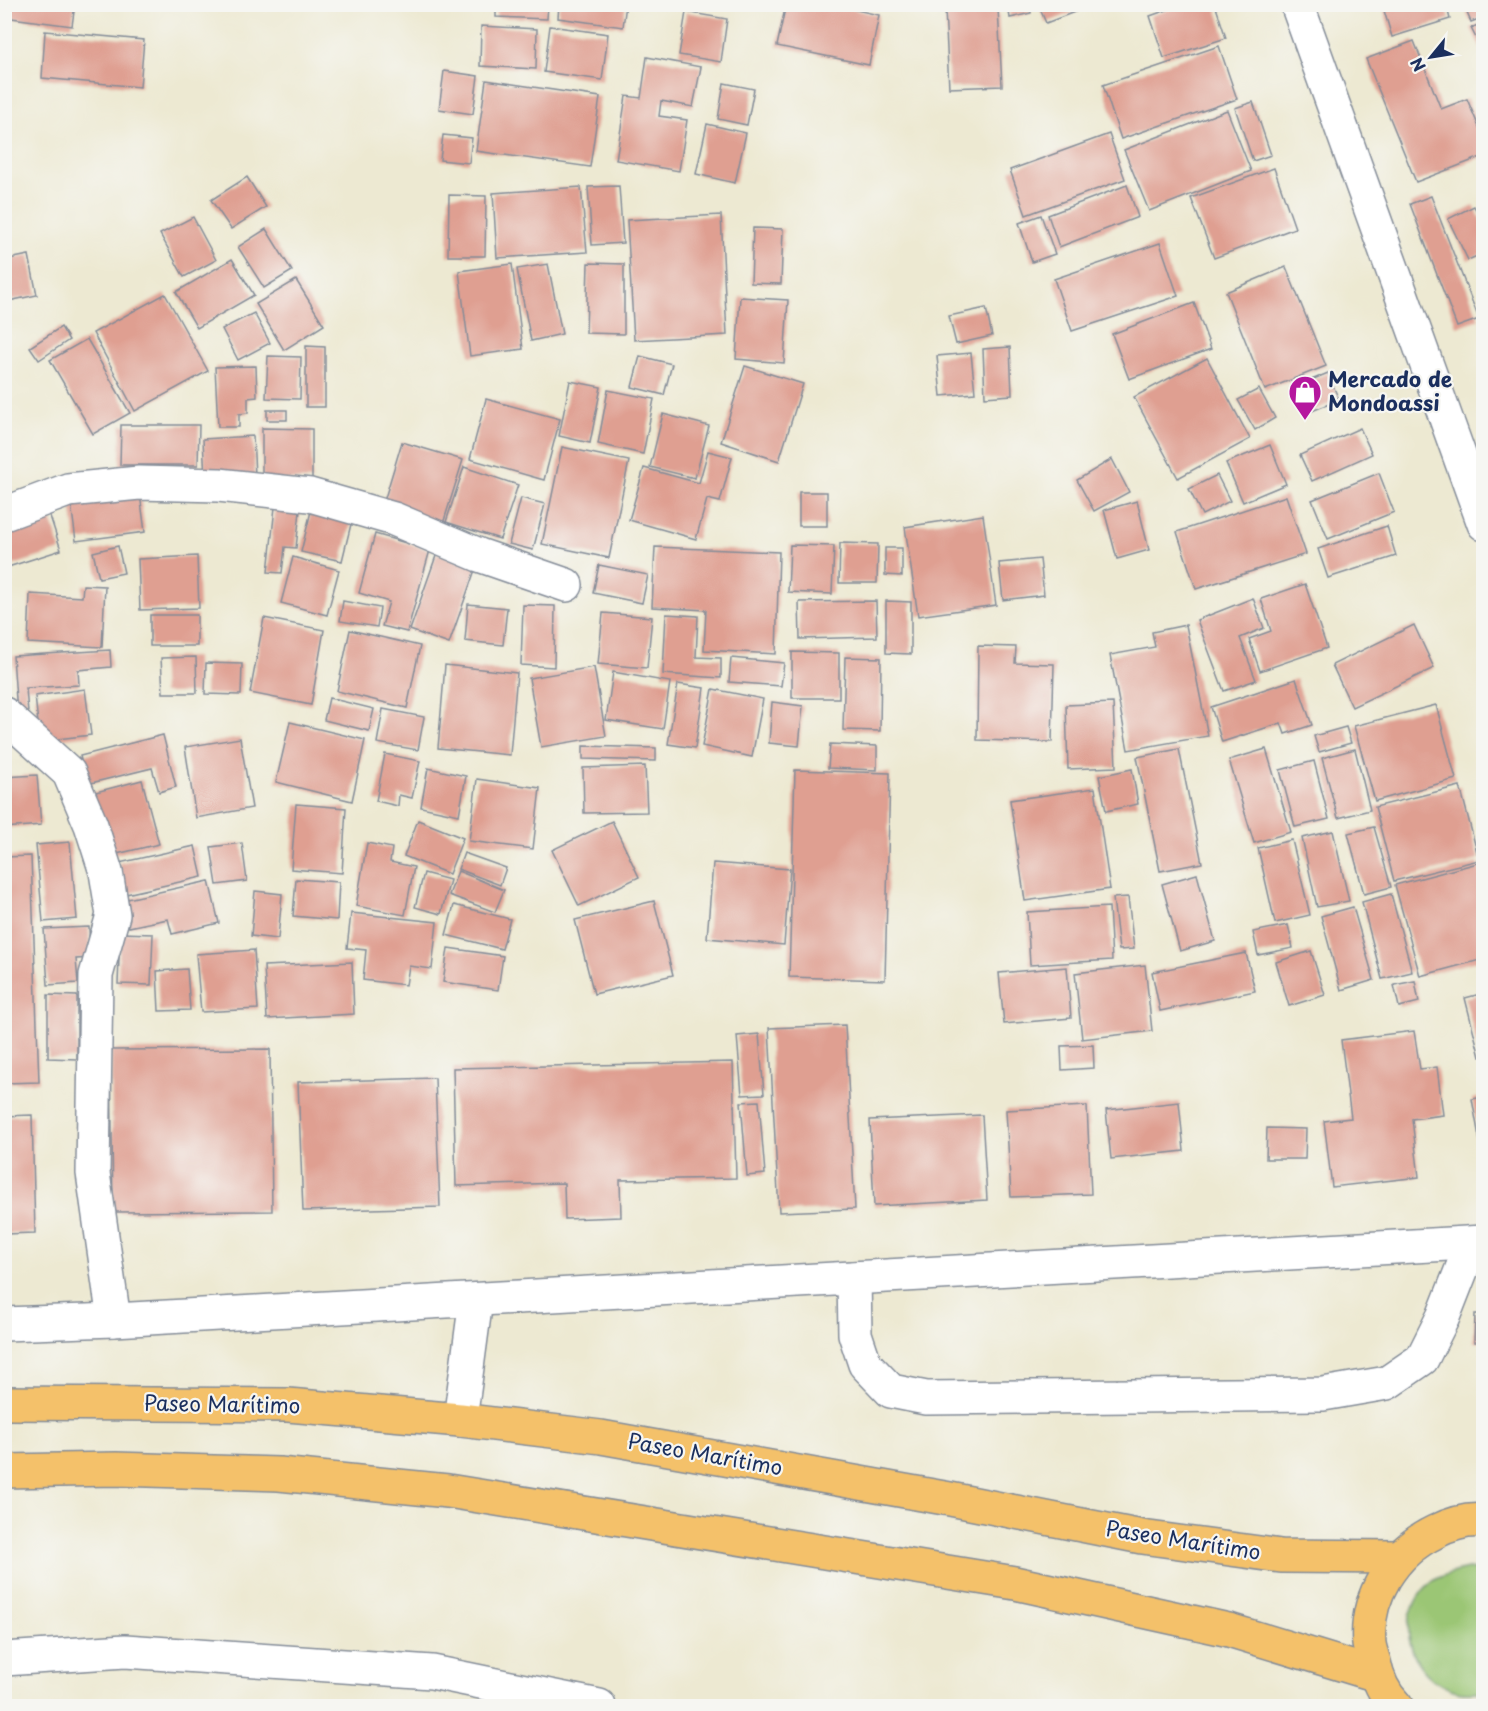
<svg xmlns="http://www.w3.org/2000/svg" width="1488" height="1711" font-family="'Playpen Sans',sans-serif">
  <style>
    .green { fill: #9bc674; stroke: #5b7a69; stroke-width: 1.5 }
    .building { fill: #df9f91 }
    .lines { fill: none; stroke-linecap: round; stroke-linejoin: round }
    .minor-casing { stroke: #848c98; stroke-width: 36 }
    .major-casing { stroke: #848c98; stroke-width: 36 }
    .minor { stroke: #fff; stroke-width: 33 }
    .major { stroke: #f4c16b; stroke-width: 33 }
    .labels { text-anchor: middle; stroke-width: 4.5; stroke-linejoin: round; paint-order: stroke }
    .poi-label { font-size: 21px; font-weight: bold; fill: #1b2f5e; stroke: #f6f6f2; text-anchor: start }
    .street-label { font-size: 21px; fill: #1b2f5e; stroke: #f6f6f2 }
  </style>
  <rect width="100%" height="100%" fill="#f6f6f2"/>
  <filter id="ink" filterUnits="userSpaceOnUse"><feTurbulence type="fractalNoise" baseFrequency=".0167" numOctaves="2"/><feDisplacementMap in="SourceGraphic" scale="12" xChannelSelector="R" yChannelSelector="G"/><feConvolveMatrix kernelMatrix="1 2 1 2 8 2 1 2 1" color-interpolation-filters="sRGB"/></filter>
  <filter id="wash" filterUnits="userSpaceOnUse"><feTurbulence type="fractalNoise" baseFrequency=".008" numOctaves="4" result="noise"/><feDisplacementMap in="SourceGraphic" scale="24" xChannelSelector="R" yChannelSelector="G"/><feGaussianBlur stdDeviation="1.35" result="paint"/><feColorMatrix in="noise" values="0 0 0 0 0 0 0 0 0 0 0 0 0 0 0 0 0 1.4 0 .05"/><feComposite in="paint" operator="in"/></filter>
  <g filter="url(#wash)">
    <rect width="100%" height="100%" fill="#ede9d2"/>
    <path class="green" d="M1468 1569 1483 1571 1484 1691 1480 1692C1473 1692 1464 1693 1457 1691 1408 1678 1392 1619 1429 1584 1440 1575 1454 1572 1468 1569Z"/>
    <g id="blocks">
      <g class="building">
        <path d="M4 4H75L72 26 4 17Z"/>
        <path d="M496 4H548L547 19 496 17Z"/>
        <path d="M559 4H626L623 27 558 18Z"/>
        <path d="M786 4H848L847 8 879 15 869 65 777 46Z"/>
        <path d="M1038 4H1084L1085 8 1046 23Z"/>
        <path d="M1184 4H1215L1226 38 1164 58 1150 16Z"/>
        <path d="M1382 4H1446L1450 19 1392 37Z"/>
        <path d="M1463 4H1484V17L1471 22Z"/>
        <path d="M1008 5H1030L1031 13 1010 18Z"/>
        <path d="M998 8 1002 86 949 88 945 10Z"/>
        <path d="M686 12 727 19 721 62 679 55Z"/>
        <path d="M1484 22V54L1471 28Z"/>
        <path d="M481 26 537 29 536 69 480 66Z"/>
        <path d="M550 26 608 34 602 80 544 72Z"/>
        <path d="M45 31 144 40 140 87 42 78Z"/>
        <path d="M1414 41 1441 109 1467 99 1484 139V156L1416 182 1366 59Z"/>
        <path d="M1219 46 1237 99 1121 139 1103 85Z"/>
        <path d="M647 57 701 67 693 107 661 101 659 116 687 120 679 171 616 160 626 96 641 98Z"/>
        <path d="M444 71 478 76 473 114 439 109Z"/>
        <path d="M486 80 600 97 590 167 476 151Z"/>
        <path d="M724 83 754 89 747 125 718 119Z"/>
        <path d="M1253 102 1271 155 1253 161 1235 108Z"/>
        <path d="M1227 110 1251 171 1149 211 1124 150Z"/>
        <path d="M707 124 746 133 735 183 696 174Z"/>
        <path d="M1109 134 1125 179 1026 215 1010 170Z"/>
        <path d="M443 135 472 138 469 163 440 160Z"/>
        <path d="M1274 168 1295 228 1214 258 1191 198Z"/>
        <path d="M247 177 266 207 231 229 211 200Z"/>
        <path d="M1127 185 1138 217 1059 247 1048 215Z"/>
        <path d="M619 186 623 243 592 245 588 187Z"/>
        <path d="M581 187 587 252 497 258 493 193Z"/>
        <path d="M449 195 486 196 485 256H448Z"/>
        <path d="M1431 196 1479 319 1457 327 1410 204Z"/>
        <path d="M1474 206 1484 225V253L1468 260 1448 219Z"/>
        <path d="M721 215 727 335 634 340 627 220Z"/>
        <path d="M1041 215 1055 254 1032 262 1019 223Z"/>
        <path d="M193 217 216 260 184 277 160 234Z"/>
        <path d="M753 228 783 229 781 284 751 283Z"/>
        <path d="M266 229 292 271 264 288 238 247Z"/>
        <path d="M1160 243 1178 296 1072 331 1054 279Z"/>
        <path d="M29 255 37 295 4 302V260Z"/>
        <path d="M232 259 254 295 197 328 176 292Z"/>
        <path d="M588 263 624 264V334L586 333Z"/>
        <path d="M512 264 523 349 470 356 459 271Z"/>
        <path d="M548 264 562 334 531 341 517 269Z"/>
        <path d="M1286 267 1326 366 1265 390 1226 292Z"/>
        <path d="M296 280 324 325 284 350 256 304Z"/>
        <path d="M165 294 208 371 135 411 93 333Z"/>
        <path d="M740 297 788 300 784 363 736 359Z"/>
        <path d="M1194 303 1211 349 1129 379 1112 334Z"/>
        <path d="M986 308 992 336 956 344 949 316Z"/>
        <path d="M254 313 270 343 238 360 222 329Z"/>
        <path d="M61 327 69 340 39 360 30 347Z"/>
        <path d="M87 339 130 413 93 434 50 360Z"/>
        <path d="M306 346 325 347V407H306Z"/>
        <path d="M1010 347 1012 395 985 397 983 349Z"/>
        <path d="M971 353 975 393 941 396 937 356Z"/>
        <path d="M268 356 301 357 300 399 266 398Z"/>
        <path d="M640 356 672 364 664 395 632 387Z"/>
        <path d="M1207 358 1250 439 1178 478 1134 397Z"/>
        <path d="M256 366 257 397 248 398V413L239 414V427H218L215 367Z"/>
        <path d="M745 366 803 384 779 461 721 442Z"/>
        <path d="M1328 373 1339 400 1307 413 1297 386Z"/>
        <path d="M570 381 601 387 590 443 559 436Z"/>
        <path d="M1259 389 1275 418 1255 430 1238 400Z"/>
        <path d="M608 390 654 399 643 454 598 444Z"/>
        <path d="M486 399 560 419 544 480 470 459Z"/>
        <rect x="267" y="410" width="20" height="10"/>
        <path d="M663 414 709 426 695 478 650 467Z"/>
        <path d="M121 425H199L198 465H120Z"/>
        <path d="M262 428 312 429V480H262Z"/>
        <path d="M1360 428 1372 454 1312 481 1300 455Z"/>
        <path d="M253 436 255 475 205 478 203 439Z"/>
        <path d="M402 442 463 460 442 527 382 508Z"/>
        <path d="M1270 445 1286 484 1243 502 1226 463Z"/>
        <path d="M562 447 629 461 609 558 542 544Z"/>
        <path d="M708 451 732 457 720 502 707 499 696 539 629 520 644 468 699 483Z"/>
        <path d="M1112 459 1129 492 1094 511 1077 480Z"/>
        <path d="M464 467 518 485 500 539 446 522Z"/>
        <path d="M1379 473 1394 512 1328 539 1312 500Z"/>
        <path d="M1217 475 1230 501 1202 515 1189 489Z"/>
        <rect x="799" y="492" width="28" height="34"/>
        <path d="M140 494 145 532 76 541 71 503Z"/>
        <path d="M1286 496 1306 554 1196 589 1177 532Z"/>
        <path d="M521 498 545 504 533 550 509 544Z"/>
        <path d="M1137 501 1149 550 1117 559 1104 510Z"/>
        <path d="M275 507 300 511 296 548 285 547 282 573 268 572Z"/>
        <path d="M311 511 352 520 342 561 301 552Z"/>
        <path d="M49 513 61 550 8 567 4 556V529Z"/>
        <path d="M983 515 996 605 918 616 905 527Z"/>
        <path d="M1387 526 1396 556 1328 578 1318 549Z"/>
        <path d="M375 534 430 550 407 632 382 626 389 602 359 593Z"/>
        <path d="M840 543 878 544 877 583H839Z"/>
        <path d="M790 545 834 546 832 594 788 592Z"/>
        <path d="M118 546 124 573 99 578 93 552Z"/>
        <path d="M655 547 779 552 776 654 704 650 706 610 652 607Z"/>
        <path d="M885 548H902V576L885 575Z"/>
        <path d="M437 553 476 567 449 644 410 630Z"/>
        <path d="M197 556 199 608 140 610 138 559Z"/>
        <path d="M293 557 339 570 327 615 281 603Z"/>
        <path d="M1040 559 1044 595 1003 600 999 563Z"/>
        <path d="M599 565 648 575 642 603 593 593Z"/>
        <path d="M1305 584 1327 648 1260 671 1249 639 1271 631 1261 599Z"/>
        <path d="M83 585 105 586 102 647 28 643 30 594 82 597Z"/>
        <path d="M1253 598 1264 628 1240 638 1256 680 1224 691 1197 620Z"/>
        <path d="M343 601 380 608 377 627 340 621Z"/>
        <path d="M876 601 877 637 800 639 799 602Z"/>
        <path d="M886 601 911 602V654L886 653Z"/>
        <path d="M468 604 507 608 503 645 465 641Z"/>
        <path d="M523 605 555 606 554 667 521 665Z"/>
        <path d="M603 613 652 617 647 668 598 664Z"/>
        <path d="M666 614 698 616 696 657 721 658V678L663 674Z"/>
        <rect x="150" y="615" width="47" height="31"/>
        <path d="M264 618 324 630 311 705 250 693Z"/>
        <path d="M1186 625 1208 736 1128 750 1110 655 1155 647 1152 632Z"/>
        <path d="M1414 625 1434 668 1352 707 1332 665Z"/>
        <path d="M350 630 420 646 407 708 337 691Z"/>
        <path d="M978 646 1016 647 1015 663 1054 664 1052 742 977 740Z"/>
        <path d="M110 650 111 667 78 670 79 685 26 688 28 713 17 714 13 656Z"/>
        <path d="M792 652 839 653V698H792Z"/>
        <path d="M196 657 197 693H163L161 658Z"/>
        <path d="M845 657 881 658 880 731 843 730Z"/>
        <path d="M731 658 784 663 781 686 729 682Z"/>
        <path d="M206 663 242 664 241 695 205 694Z"/>
        <path d="M445 665 517 673 510 755 438 748Z"/>
        <path d="M594 667 606 736 541 747 529 678Z"/>
        <path d="M613 672 670 682 663 729 606 720Z"/>
        <path d="M1296 679 1312 725 1285 734 1281 723 1222 742 1211 707Z"/>
        <path d="M678 684 704 688 695 748 668 744Z"/>
        <path d="M85 689 91 735 40 741 35 696Z"/>
        <path d="M713 689 763 699 752 757 702 746Z"/>
        <path d="M329 698 374 709 369 731 324 720Z"/>
        <path d="M772 702 803 706 799 746 769 743Z"/>
        <path d="M1113 703 1116 767 1068 769 1066 705Z"/>
        <path d="M1436 705 1456 779 1375 801 1354 726Z"/>
        <path d="M383 709 424 717 418 750 377 743Z"/>
        <path d="M290 722 365 740 352 801 276 782Z"/>
        <path d="M1346 727 1351 743 1319 752 1314 736Z"/>
        <path d="M163 735 176 787 159 792 152 768 87 784 80 756Z"/>
        <path d="M240 738 252 808 196 818 185 747Z"/>
        <path d="M830 744 877 746V770L828 768Z"/>
        <path d="M583 746 656 748V761L583 759Z"/>
        <path d="M1179 749 1202 863 1160 871 1137 757Z"/>
        <path d="M1266 749 1291 832 1254 843 1229 760Z"/>
        <path d="M1355 749 1370 810 1338 818 1322 758Z"/>
        <path d="M385 754 420 761 412 798 399 795 398 806 376 801Z"/>
        <path d="M1314 761 1329 819 1295 827 1280 770Z"/>
        <path d="M645 766 647 812 584 813 583 768Z"/>
        <path d="M428 768 466 776 459 815 421 807Z"/>
        <path d="M1132 769 1138 804 1106 811 1099 776Z"/>
        <path d="M795 770 890 773 885 980 789 977Z"/>
        <path d="M37 775 41 825 4 828V777Z"/>
        <path d="M477 779 540 788 533 849 469 841Z"/>
        <path d="M142 780 159 844 108 856 92 793Z"/>
        <path d="M1460 786 1479 860 1394 881 1375 807Z"/>
        <path d="M1095 788 1110 889 1025 901 1010 800Z"/>
        <path d="M296 804 346 808 342 873 291 869Z"/>
        <path d="M418 820 463 838 449 874 404 856Z"/>
        <path d="M612 821 639 877 579 906 552 850Z"/>
        <path d="M1374 827 1391 887 1364 894 1348 833Z"/>
        <path d="M1333 831 1349 901 1317 907 1302 838Z"/>
        <path d="M1292 840 1310 915 1275 923 1258 848Z"/>
        <path d="M70 842 77 919 43 922 36 845Z"/>
        <path d="M242 843 247 881 217 885 211 847Z"/>
        <path d="M367 843 392 848 390 862 414 867 405 915 356 906Z"/>
        <path d="M195 846 202 877 126 894 119 863Z"/>
        <path d="M464 853 506 868 500 885 458 869Z"/>
        <path d="M31 856 39 1082 4 1083V857Z"/>
        <path d="M713 863 790 869 784 945 707 938Z"/>
        <path d="M1478 863 1484 884V959L1420 976 1395 885Z"/>
        <path d="M458 871 504 890 495 912 449 895Z"/>
        <path d="M424 873 450 880 441 914 415 907Z"/>
        <path d="M1197 874 1215 941 1180 951 1162 884Z"/>
        <path d="M296 879 339 882 337 920 293 916Z"/>
        <path d="M209 881 219 923 172 934 168 919 129 927 123 900Z"/>
        <path d="M255 891 282 894 278 939 251 936Z"/>
        <path d="M1391 894 1412 972 1382 979 1362 902Z"/>
        <path d="M1128 897 1134 949 1119 950 1113 898Z"/>
        <path d="M654 901 673 975 594 994 575 920Z"/>
        <path d="M454 905 510 919 502 949 446 935Z"/>
        <path d="M1109 907 1112 960 1030 965 1027 912Z"/>
        <path d="M1353 907 1374 980 1341 990 1321 916Z"/>
        <path d="M351 913 437 922 432 969 409 966 406 985 363 980 366 950 347 948Z"/>
        <path d="M1288 925 1293 948 1258 955 1253 932Z"/>
        <path d="M89 927 90 958 76 959 78 983 48 985 44 929Z"/>
        <path d="M120 933 153 934 151 985 118 984Z"/>
        <path d="M448 948 503 956 498 990 443 982Z"/>
        <path d="M254 950 258 1009 201 1012 196 954Z"/>
        <path d="M1311 951 1325 995 1289 1006 1276 962Z"/>
        <path d="M1246 953 1255 991 1160 1011 1152 972Z"/>
        <path d="M352 962 354 1014 267 1019 264 966Z"/>
        <path d="M1145 965 1152 1031 1082 1039 1075 973Z"/>
        <path d="M1067 967 1071 1018 1004 1024 999 973Z"/>
        <path d="M187 969 190 1010 159 1011 157 971Z"/>
        <path d="M1415 981 1419 1002 1399 1007 1394 985Z"/>
        <path d="M1484 993V1056L1480 1057 1465 998Z"/>
        <path d="M48 995 77 996V1059L48 1058Z"/>
        <path d="M845 1025 855 1209 779 1212 769 1028Z"/>
        <path d="M1414 1031 1420 1069 1437 1067 1443 1115 1412 1119 1419 1177 1332 1187 1324 1121 1351 1118 1341 1040Z"/>
        <path d="M759 1034 764 1094 742 1095 737 1036Z"/>
        <path d="M1093 1045 1094 1068 1062 1070 1061 1046Z"/>
        <path d="M270 1049 272 1211 113 1212 111 1050Z"/>
        <path d="M733 1062 736 1178 620 1180 621 1217 565 1219 564 1183 456 1186 453 1068Z"/>
        <path d="M435 1078 440 1207 303 1211 298 1082Z"/>
        <path d="M1484 1097V1152L1482 1153 1472 1099Z"/>
        <path d="M759 1101 765 1174 747 1176 741 1102Z"/>
        <path d="M1179 1102 1184 1151 1111 1159 1106 1110Z"/>
        <path d="M1087 1106 1091 1194 1011 1197 1006 1110Z"/>
        <path d="M32 1115 35 1233 4 1234V1116Z"/>
        <path d="M982 1115 987 1200 874 1206 870 1120Z"/>
        <path d="M1267 1128 1306 1129 1305 1159H1266Z"/>
        <path d="M1475 1314H1484V1342H1474Z"/>
      </g>
    </g>
  </g>
  <g filter="url(#ink)">
    <use href="#blocks" fill-opacity="0" stroke="#848c98" stroke-width="1.5"/>
    <g class="lines">
      <defs>
        <g id="minor">
          <path d="M1297 4 1484 524"/>
          <path d="M4 514 68 490 139 483 219 485 310 495 394 519 479 555 566 585"/>
          <path d="M4 714 69 773 91 825 106 872 113 915 96 975 93 1173 114 1320"/>
          <path d="M854 1278 855 1334 865 1364 891 1391 926 1398 1323 1394 1387 1383 1422 1359 1443 1317 1472 1243"/>
          <path d="M4 1324 114 1320 1484 1242"/>
          <path d="M460 1420 476 1300"/>
          <path d="M4 1659 125 1651 432 1672 599 1706"/>
        </g>
        <g id="major">
          <path d="M4 1403 288 1405 460 1420 601 1437 950 1499 1142 1537 1281 1556 1399 1557"/>
          <path d="M4 1471 116 1469 279 1474 448 1491 1015 1583 1229 1630 1377 1675"/>
          <path d="M1396 1706C1385 1695 1377 1678 1374 1662 1372 1656 1370 1650 1369 1644 1365 1597 1393 1552 1435 1532 1449 1525 1467 1519 1484 1521"/>
        </g>
      </defs>
      <use href="#minor" class="minor-casing"/>
      <use href="#major" class="major-casing"/>
      <use href="#minor" class="minor"/>
      <use href="#major" class="major"/>
    </g>
  </g>
  <defs>
    <symbol id="shop-pin" viewBox="-11 -11 22 30"><path d="M0 17L-7.5 6A9.5 9.5 0 1 1 7.5 6Z" fill="#b5179e" stroke="#f6f6f2"/><path d="M-5-2.5h2.3a2.7 3.5 0 0 1 5.4 0H5L5.5 6h-11ZM-1.5-2.5h3a1.5 2.3 0 0 0-3 0Z" fill="#fff"/></symbol>
  </defs>
  <g fill-rule="evenodd">
    <use href="#shop-pin" x="1286" y="373" width="38" height="52"/>
  </g>
  <g class="labels">
    <g class="poi-label">
      <text x="1328" y="387">Mercado de<tspan x="1328" dy="24">Mondoassi</tspan></text>
    </g>
    <g class="street-label">
      <text transform="translate(222 1405) rotate(1)" y="7">Paseo Marítimo</text>
      <text transform="translate(705 1455) rotate(10)" y="7">Paseo Marítimo</text>
      <text transform="translate(1183 1541) rotate(9)" y="7">Paseo Marítimo</text>
    </g>
  </g>
  <rect width="1488" height="1711" fill="none" stroke="#f6f6f2" stroke-width="24"/>
  <g transform="translate(1431 57) rotate(240)" stroke="#f6f6f2" stroke-width="4.5" paint-order="stroke">
  <path d="M0-4.5L10 22L0 15L-10 22Z" fill="#1b2f5e"/>
  <text y="-9" font-size="16" font-weight="bold" text-anchor="middle" fill="#1b2f5e">N</text>
  </g>
</svg>
